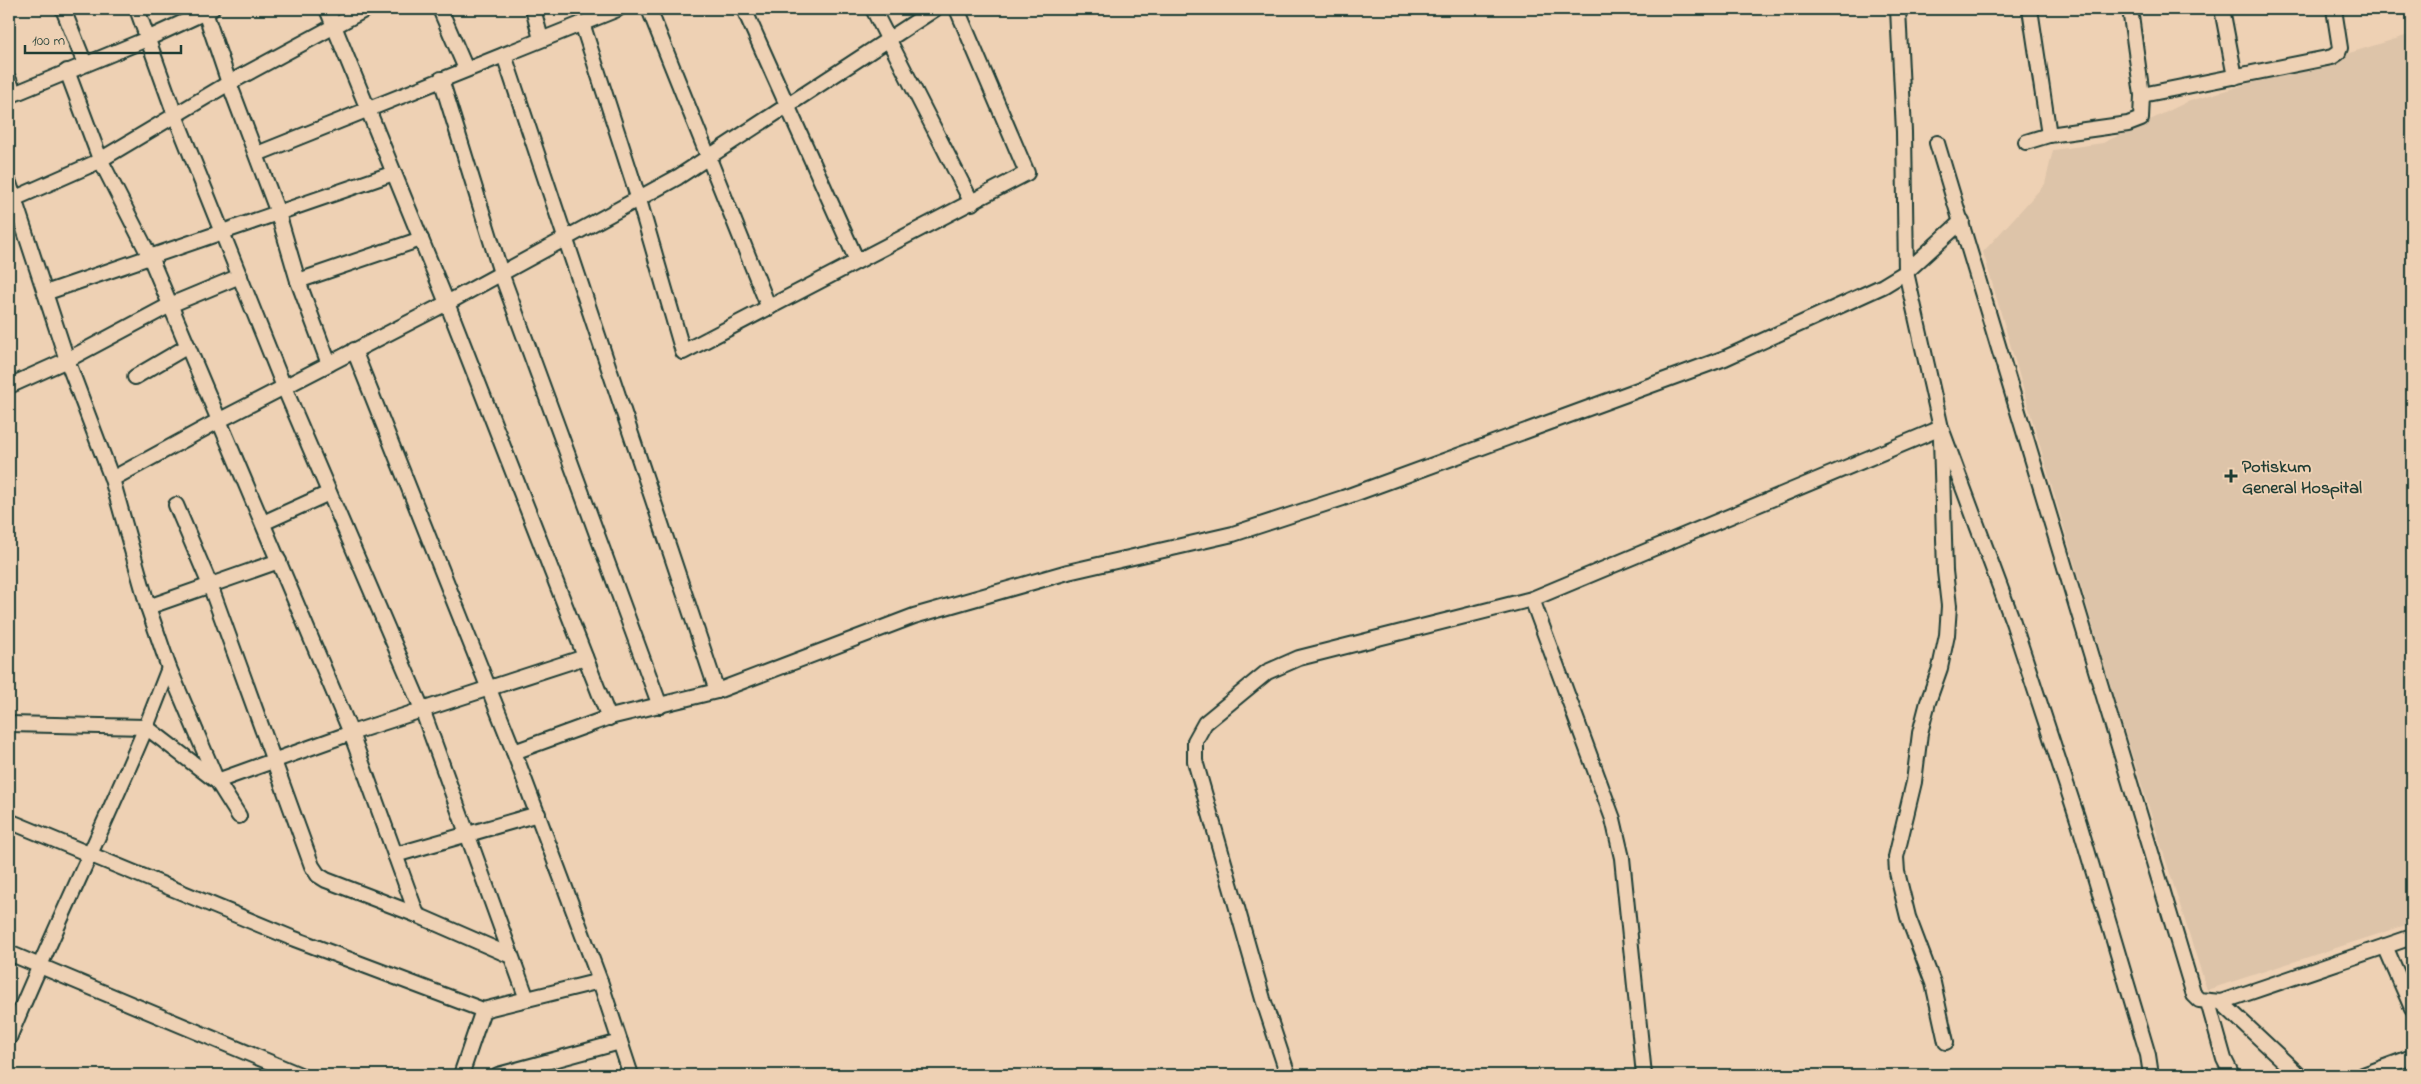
<svg xmlns="http://www.w3.org/2000/svg" width="2421" height="1084" font-family="'Indie Flower',sans-serif">
  <style>
    .built { fill: #ddc4a9 }
    .lines { fill: none; stroke-linecap: round; stroke-linejoin: round }
    .minor-casing { stroke: #1f3d34; stroke-width: 18 }
    .minor { stroke: #eed1b4; stroke-width: 14 }
    .poi-dot { fill: #1f3d34; stroke: #eed1b4; stroke-width: 2 }
    .labels { text-anchor: middle; stroke-width: 4; stroke-linejoin: round; paint-order: stroke }
    .poi-label { font-size: 18px; font-weight: bold; fill: #1f3d34; stroke: #eed1b4; text-anchor: start }
  </style>
  <rect width="100%" height="100%" fill="#eed1b4"/>
  <filter id="ink" filterUnits="userSpaceOnUse"><feTurbulence type="fractalNoise" baseFrequency=".02" numOctaves="2"/><feDisplacementMap in="SourceGraphic" scale="10" xChannelSelector="R" yChannelSelector="G"/><feConvolveMatrix kernelMatrix="1 2 1 2 8 2 1 2 1" color-interpolation-filters="sRGB"/></filter>
  <g filter="url(#ink)">
    <path class="built" d="M2412 34V923L2207 990 2115 701 1983 252 2045 184 2053 150 2103 143 2187 102Z"/>
    <g class="lines">
      <defs>
        <g id="minor">
          <path d="M63 9 85 64"/>
          <path d="M137 9 175 115 284 387 422 709 527 999"/>
          <path d="M204 9 229 83 278 213 298 281 329 364"/>
          <path d="M327 9 447 303 678 177 935 9"/>
          <path d="M440 9 466 69"/>
          <path d="M533 9 541 39"/>
          <path d="M649 9 769 308"/>
          <path d="M744 9 857 261"/>
          <path d="M873 9 972 203"/>
          <path d="M2030 9 2049 135"/>
          <path d="M2222 9 2235 77"/>
          <path d="M582 23 639 200 683 352 1027 173 957 9"/>
          <path d="M504 55 717 691"/>
          <path d="M67 71 100 159 150 257 351 733 417 915"/>
          <path d="M441 79 501 273 660 706"/>
          <path d="M9 80 14 93"/>
          <path d="M2142 95 2332 57 2338 53 2340 48 2334 9"/>
          <path d="M9 96 147 39 212 9"/>
          <path d="M2026 142 2049 135 2128 124 2141 119 2142 95 2130 9"/>
          <path d="M1937 143 2194 995 2199 1000 2221 1002"/>
          <path d="M257 154 618 9"/>
          <path d="M9 183 67 360 112 479 148 607 169 668 217 781 239 816"/>
          <path d="M9 201 95 163 229 83 366 9"/>
          <path d="M298 281 421 239"/>
          <path d="M45 293 394 173"/>
          <path d="M354 350 514 752"/>
          <path d="M135 377 188 346"/>
          <path d="M9 386 67 360 170 305 240 276"/>
          <path d="M1941 428 2013 622 2079 823 2148 1055 2151 1075"/>
          <path d="M1941 439 1945 571 1949 606 1947 635 1940 668 1928 702 1920 733 1914 782 1896 857 1897 872 1908 917 1933 983 1946 1042"/>
          <path d="M112 479 220 420 447 303 609 718"/>
          <path d="M176 505 210 585 312 866 318 875 326 880 417 915 511 956"/>
          <path d="M263 523 329 493"/>
          <path d="M1532 599 1613 819 1622 858 1644 1075"/>
          <path d="M148 607 279 561"/>
          <path d="M9 724 146 727 169 668"/>
          <path d="M217 781 351 733 585 657"/>
          <path d="M9 821 292 938 483 1010 600 981"/>
          <path d="M395 855 538 814"/>
          <path d="M2385 946 2412 1008"/>
          <path d="M9 953 300 1075"/>
          <path d="M2208 1002 2224 1059 2232 1075"/>
          <path d="M9 1038C52 933 102 832 146 727L215 780"/>
          <path d="M461 1075 483 1010"/>
          <path d="M498 1075 620 1042"/>
          <path d="M631 1075 600 981 514 752 610 717 717 691 914 616 1068 572 1233 534 1343 498 1725 358 1883 286 1906 272 1962 221"/>
          <path d="M1288 1075 1263 999 1195 761V741L1205 723 1267 672 1299 658 1532 599 1941 428 1906 272 1904 132 1898 9"/>
          <path d="M2299 1075 2221 1002 2412 937"/>
          <path d="M2363 1075 2412 1057"/>
        </g>
      </defs>
      <use href="#minor" class="minor-casing"/>
      <use href="#minor" class="minor"/>
    </g>
  </g>
  <path class="poi-dot" d="M2228.5 468.5h5v5h5v5h-5v5h-5v-5h-5v-5h5z"/>
  <g class="labels">
    <g class="poi-label">
      <text x="2242" y="472">Potiskum<tspan x="2242" dy="21">General Hospital</tspan></text>
    </g>
  </g>
  <rect width="2421" height="1084" fill="none" stroke="#eed1b4" stroke-width="30"/>
  <rect x="15" y="15" width="2391" height="1054" fill="none" stroke="#1f3d34" stroke-width="2" filter="url(#ink)"/>
  <path d="M25 45v8h156v-8" fill="none" stroke="#1f3d34" stroke-width="2.5"/>
  <text x="32" y="45" font-size="15" fill="#1f3d34" stroke="#eed1b4" stroke-width="4" paint-order="stroke">100 m</text>
</svg>
